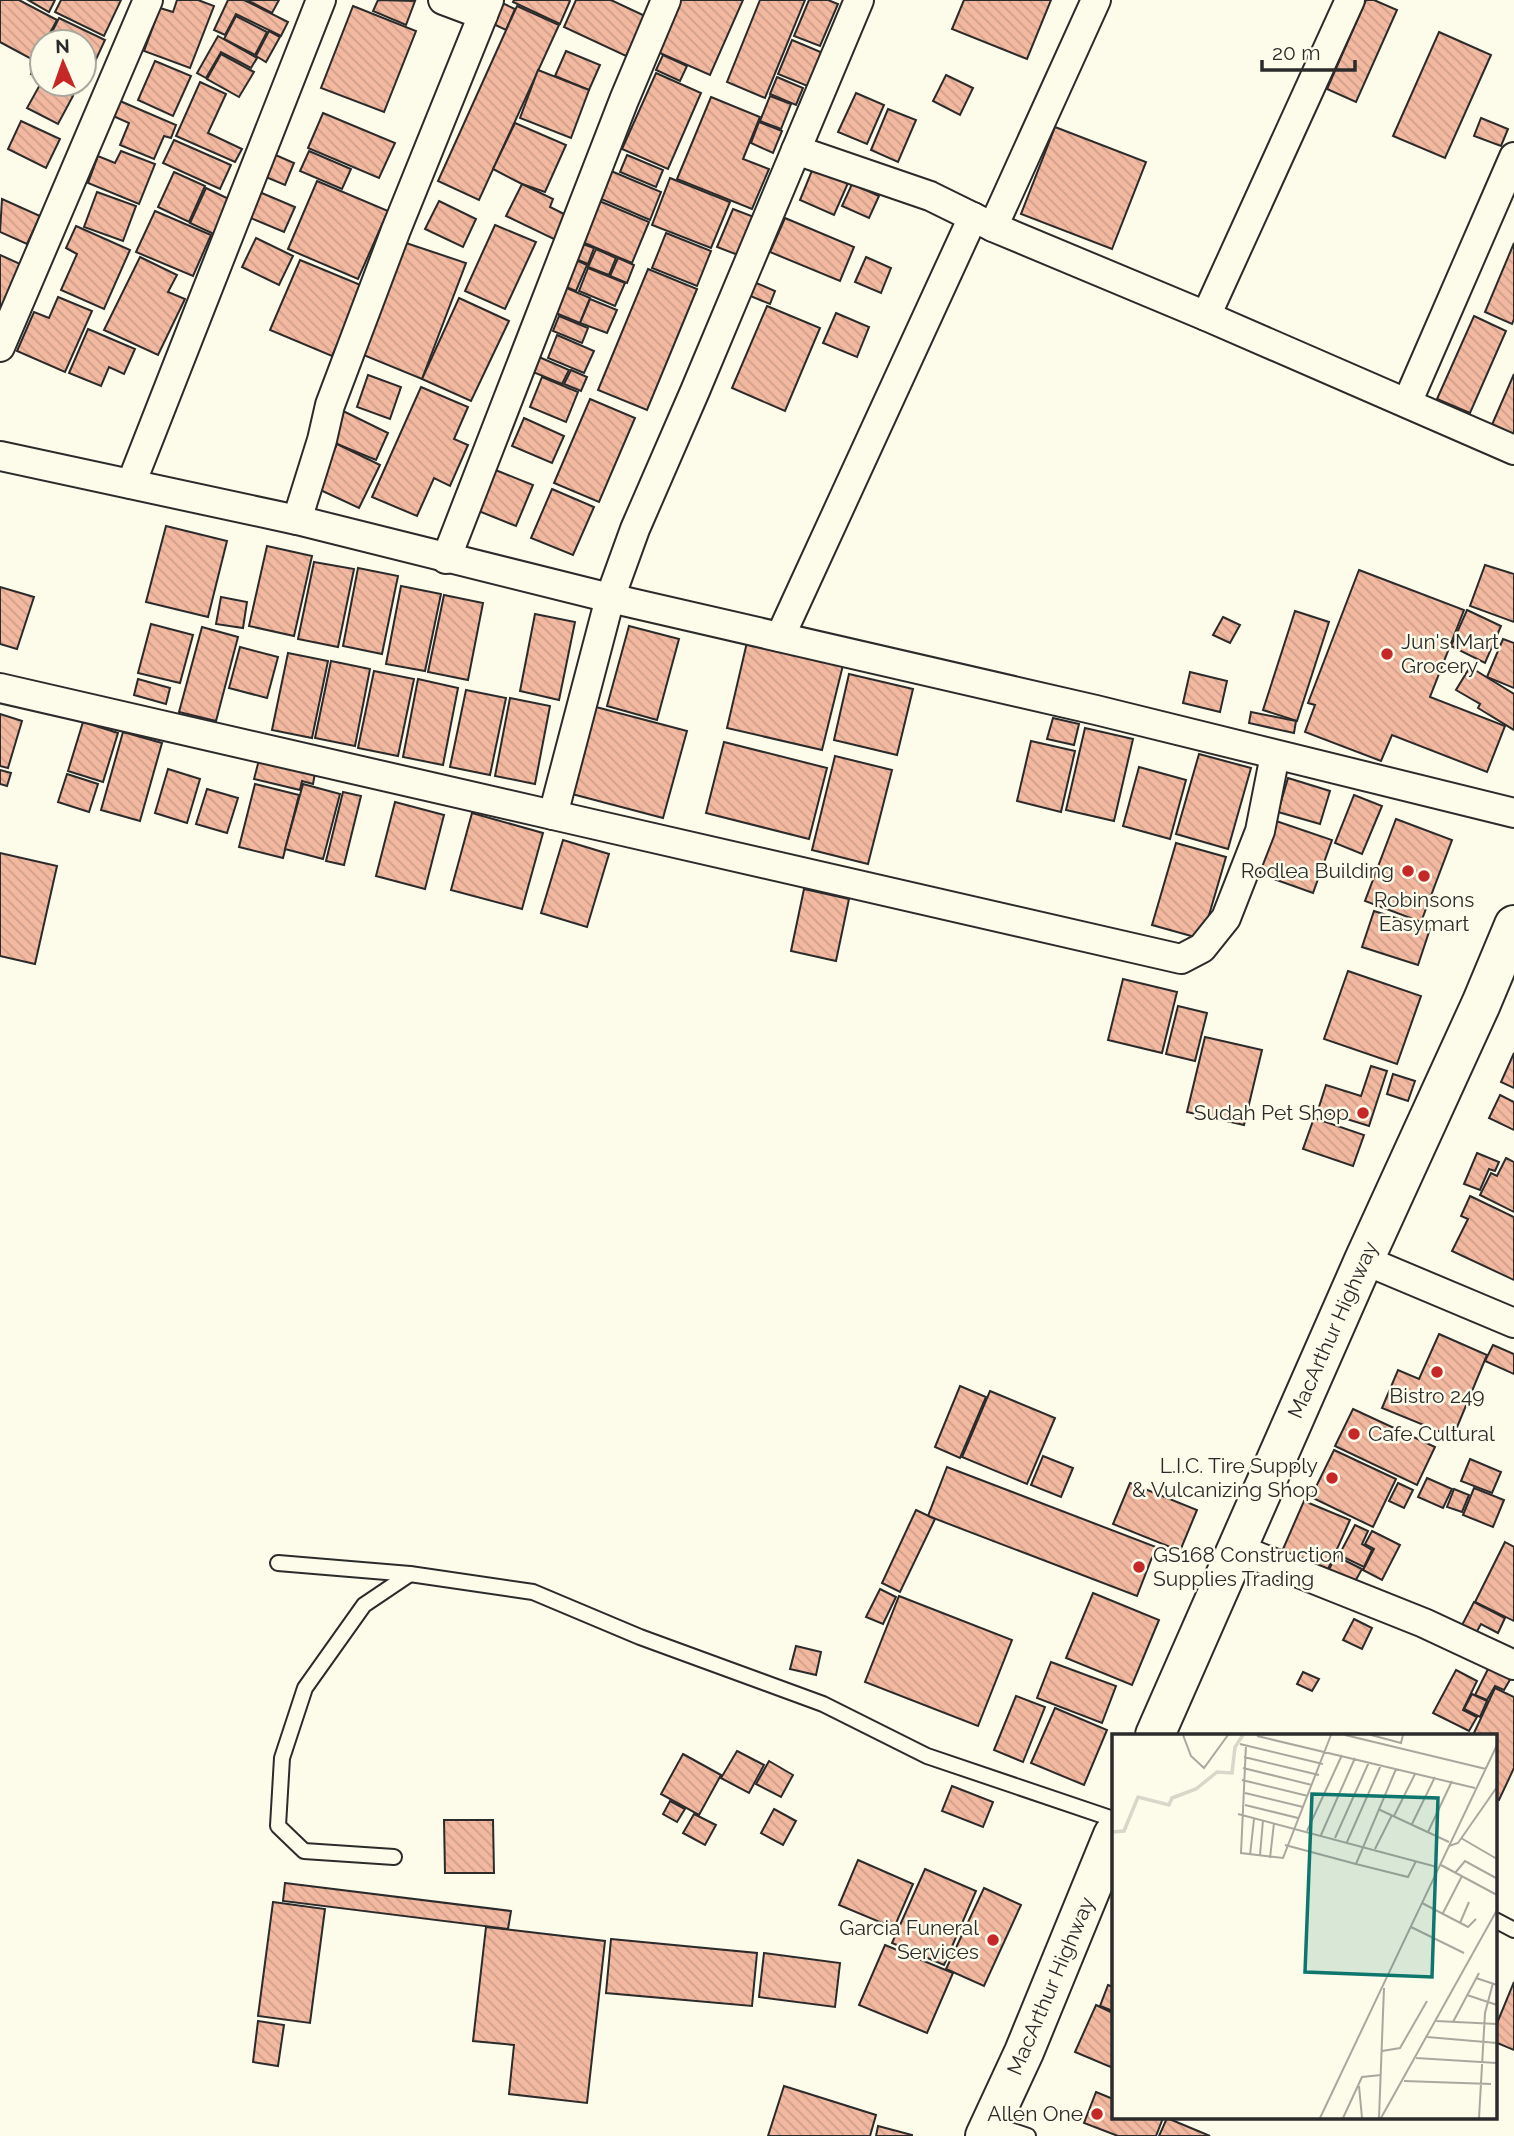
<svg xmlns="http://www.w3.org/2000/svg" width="1514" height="2136" font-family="Raleway,sans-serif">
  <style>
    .building { fill: url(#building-back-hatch); stroke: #2b2b2b; stroke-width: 2 }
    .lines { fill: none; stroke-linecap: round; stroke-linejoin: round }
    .lane-casing { stroke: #2b2b2b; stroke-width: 18 }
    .street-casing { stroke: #2b2b2b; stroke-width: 32 }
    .highway-casing { stroke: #2b2b2b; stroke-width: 42 }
    .lane { stroke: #fdfbea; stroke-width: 14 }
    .street { stroke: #fdfbea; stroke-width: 28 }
    .highway { stroke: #fdfbea; stroke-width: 38 }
    .poi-dot { fill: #c62828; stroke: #fdfbea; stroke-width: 2.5 }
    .labels { text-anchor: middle; stroke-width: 5; stroke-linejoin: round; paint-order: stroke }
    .poi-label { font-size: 21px; fill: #2b2b2b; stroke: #fdfbea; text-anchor: end }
    .street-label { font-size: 21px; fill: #2b2b2b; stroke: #fdfbea }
    .inset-river { fill: none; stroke: #d8d7c9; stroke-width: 3.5 }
    .inset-road { fill: none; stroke: #a9a89e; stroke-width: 2 }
    .view { fill: #0f766e; fill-opacity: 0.15; stroke: #0f766e; stroke-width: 3.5 }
    .inset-edge { fill: none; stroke: #2b2b2b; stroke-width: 3.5 }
  </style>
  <defs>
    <pattern id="building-back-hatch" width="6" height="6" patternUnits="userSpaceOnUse" patternTransform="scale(1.75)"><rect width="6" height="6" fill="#f2b8a0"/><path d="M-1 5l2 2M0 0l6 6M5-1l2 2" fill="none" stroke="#d09e8a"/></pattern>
  </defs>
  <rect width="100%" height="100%" fill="#fdfbea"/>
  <g class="building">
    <path d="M0 0H19L57 20 45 42H42V48L35 61 0 42Z"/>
    <path d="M28 0H55L49 12Z"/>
    <path d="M61 0H121L104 36 55 12Z"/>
    <path d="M177 0H198L214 6 190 68 144 51 160 8 173 12Z"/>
    <path d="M228 0H244L288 22 281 36 236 14 225 35 214 30Z"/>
    <path d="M247 0H279L272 13Z"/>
    <path d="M378 0 415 1 406 25 373 11Z"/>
    <path d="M514 0H569L570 1 560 24 513 2Z"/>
    <path d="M576 0H611L645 16 626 56 564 27Z"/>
    <path d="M675 0H743L710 75 653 50Z"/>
    <path d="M760 0H805L765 98 727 82Z"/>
    <path d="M809 0H828L838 4 820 46 794 36Z"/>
    <path d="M964 0H1051L1027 59 952 29Z"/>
    <path d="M1366 0H1374L1397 10 1356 102 1327 89Z"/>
    <path d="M500 2 515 9 506 30 491 23Z"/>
    <path d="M353 6 416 31 384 112 321 88Z"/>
    <path d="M517 6 559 25 479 200 438 181Z"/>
    <path d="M236 16 267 32 255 55 224 39Z"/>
    <path d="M59 18 105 40 86 81 84 80V42H47Z"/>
    <path d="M269 31 280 37 266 62 256 56Z"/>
    <path d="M1439 32 1491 55 1445 158 1393 136Z"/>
    <path d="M218 36 257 58 251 68 221 52 206 78 197 73Z"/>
    <path d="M792 40 823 53 810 87 778 74Z"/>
    <path d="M566 51 600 65 589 90 555 76Z"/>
    <path d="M221 54 254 72 239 97 207 79Z"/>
    <path d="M663 55 687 66 680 81 656 70Z"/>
    <path d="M37 61 42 63V79L31 74Z"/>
    <path d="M155 61 191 76 173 116 138 100Z"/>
    <path d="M538 70 589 90 571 138 520 118Z"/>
    <path d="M656 73 701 93 668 169 622 149Z"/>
    <path d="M946 75 973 88 960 115 933 101Z"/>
    <path d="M777 77 803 88 796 105 770 94Z"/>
    <path d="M42 81V84H50L73 96 58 124 27 108Z"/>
    <path d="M200 82 226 94 208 133 242 149 235 162 176 136Z"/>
    <path d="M856 93 884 105 867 144 838 132Z"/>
    <path d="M770 96 791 104 781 129 760 121Z"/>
    <path d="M711 97 760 117 743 159 769 169 752 209 677 179Z"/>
    <path d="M120 101 176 125 171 138 164 136 154 159 120 145 129 123 113 116Z"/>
    <path d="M888 109 916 120 898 162 871 150Z"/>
    <path d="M323 113 395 143 379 178 308 148Z"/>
    <path d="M1481 118 1508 129 1501 146 1474 136Z"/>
    <path d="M21 121 60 139 46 168 8 149Z"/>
    <path d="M759 122 782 131 773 153 751 143Z"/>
    <path d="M515 123 566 145 545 192 522 184 493 169Z"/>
    <path d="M1055 127 1146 162 1112 249 1021 214Z"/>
    <path d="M174 140 231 165 220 189 163 163Z"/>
    <path d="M121 151 155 164 139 204 88 183 98 156 115 163Z"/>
    <path d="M309 151 351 169 342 189 300 171Z"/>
    <path d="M271 153 294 163 285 185 261 175Z"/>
    <path d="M627 155 663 170 656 187 620 172Z"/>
    <path d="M604 168 661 192 650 220 592 195Z"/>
    <path d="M813 168 848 183 834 215 800 200Z"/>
    <path d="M174 172 205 186 189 222 158 207Z"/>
    <path d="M670 178 730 202 711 248 652 225Z"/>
    <path d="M317 181 388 211 358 279 288 249Z"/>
    <path d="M522 184 553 199 550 207 572 218 560 242 506 216Z"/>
    <path d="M852 184 879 196 869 218 842 206Z"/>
    <path d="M206 188 235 202 218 236 190 223Z"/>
    <path d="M257 191 295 207 284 232 246 216Z"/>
    <path d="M97 192 136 206 123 241 84 227Z"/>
    <path d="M2 199 40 216 27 244 0 232Z"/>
    <path d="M597 200 649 222 632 263 580 241Z"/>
    <path d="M439 201 476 219 463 247 425 229Z"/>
    <path d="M733 209 754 217 738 255 717 247Z"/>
    <path d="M155 211 211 235 193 276 136 252Z"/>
    <path d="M785 218 854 247 840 281 770 252Z"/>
    <path d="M495 225 536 242 505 309 465 291Z"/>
    <path d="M76 226 130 250 104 309 61 290 77 254 66 248Z"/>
    <path d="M666 233 711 251 697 286 652 268Z"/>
    <path d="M256 238 293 256 279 285 242 267Z"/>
    <path d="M400 241 466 263 422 379 361 354Z"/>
    <path d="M577 242 594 248 588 264 571 257Z"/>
    <path d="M1514 243V319L1512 324 1485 312Z"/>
    <path d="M596 249 616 258 609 275 588 267Z"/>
    <path d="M0 255 29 268 0 334Z"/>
    <path d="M567 256 587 265 576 291 556 283Z"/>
    <path d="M140 257 177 275 168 292 185 299 158 355 104 330Z"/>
    <path d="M866 257 891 268 881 293 855 282Z"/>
    <path d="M618 258 634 265 627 283 610 276Z"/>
    <path d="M300 260 363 286 332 356 270 330Z"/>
    <path d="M588 268 625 283 615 306 579 291Z"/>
    <path d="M648 269 697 289 647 410 598 390Z"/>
    <path d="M754 282 775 291 770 304 748 295Z"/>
    <path d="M562 286 590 298 580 323 551 311Z"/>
    <path d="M58 297 92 311 65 372 17 351 34 312 49 318Z"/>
    <path d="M459 298 509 321 471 401 422 379Z"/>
    <path d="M590 299 617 310 607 333 580 323Z"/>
    <path d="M767 306 820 328 785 411 732 388Z"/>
    <path d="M836 313 869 327 857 357 823 343Z"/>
    <path d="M559 316 588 328 582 343 553 331Z"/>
    <path d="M1474 316 1506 331 1470 413 1437 399Z"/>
    <path d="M88 329 135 349 124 374 109 367 101 386 69 373Z"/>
    <path d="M557 335 594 351 584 373 548 358Z"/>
    <path d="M539 357 569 370 562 384 533 372Z"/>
    <path d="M571 370 587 377 581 391 564 384Z"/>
    <path d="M1514 374V437L1491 427Z"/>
    <path d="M368 375 401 387 390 419 357 407Z"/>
    <path d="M542 377 578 392 566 422 530 407Z"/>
    <path d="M421 387 468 407 454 439 468 445 450 486 434 478 417 516 372 497Z"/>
    <path d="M590 399 635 418 599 502 554 483Z"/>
    <path d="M339 409 388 433 376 460 337 444 326 437Z"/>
    <path d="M524 418 564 436 552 463 512 446Z"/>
    <path d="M337 444 380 465 359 508 316 488Z"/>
    <path d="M493 469 533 485 516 526 476 510Z"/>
    <path d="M552 489 594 507 573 555 531 538Z"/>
    <path d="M166 526 227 541 208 617 146 602Z"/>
    <path d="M267 546 312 556 294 636 249 626Z"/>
    <path d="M314 562 354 569 338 647 298 639Z"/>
    <path d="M1485 565 1514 574V622L1470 606Z"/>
    <path d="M358 568 398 576 382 654 343 646Z"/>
    <path d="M1359 570 1464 610 1430 697 1505 726 1487 772 1392 735 1381 761 1305 732 1315 705 1308 703Z"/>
    <path d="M401 586 441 594 425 671 386 664Z"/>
    <path d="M0 587 34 597 17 649 0 644Z"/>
    <path d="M444 595 483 603 468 680 428 672Z"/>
    <path d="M221 597 247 602 243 628 216 624Z"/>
    <path d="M1467 610 1501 626 1485 663 1451 646Z"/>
    <path d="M1295 611 1329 622 1297 721 1263 710Z"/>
    <path d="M535 614 575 622 559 700 520 691Z"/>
    <path d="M1223 617 1240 625 1230 643 1213 635Z"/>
    <path d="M151 624 193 635 180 683 138 673Z"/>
    <path d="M629 626 679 639 657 720 607 706Z"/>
    <path d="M202 627 238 637 216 721 179 712Z"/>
    <path d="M748 638 844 661 822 750 727 728Z"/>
    <path d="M1503 639 1514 643V688L1487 677Z"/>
    <path d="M240 647 278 657 267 698 229 688Z"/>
    <path d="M288 653 328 661 312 738 272 730Z"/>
    <path d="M331 661 370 669 355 746 315 738Z"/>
    <path d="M1470 667 1514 694V730L1478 708 1480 704 1456 690Z"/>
    <path d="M374 671 414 679 398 756 358 748Z"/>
    <path d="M1190 672 1227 681 1220 712 1183 703Z"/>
    <path d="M849 674 913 689 897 755 834 740Z"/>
    <path d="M138 679 170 688 166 704 134 695Z"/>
    <path d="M418 679 458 688 443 765 403 757Z"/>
    <path d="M466 690 506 698 490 775 450 767Z"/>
    <path d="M510 698 550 706 535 784 495 776Z"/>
    <path d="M596 707 687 731 663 818 572 794Z"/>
    <path d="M1251 712 1296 721 1294 733 1249 723Z"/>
    <path d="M0 714 22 721 8 768 0 766Z"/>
    <path d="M1053 718 1079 724 1074 745 1047 739Z"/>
    <path d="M83 722 118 733 103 782 68 771Z"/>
    <path d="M1085 728 1133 739 1114 821 1066 810Z"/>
    <path d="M123 732 162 743 140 821 101 810Z"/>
    <path d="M1031 741 1075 751 1061 812 1017 801Z"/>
    <path d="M724 742 827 768 809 839 706 813Z"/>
    <path d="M1199 754 1251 768 1228 849 1176 834Z"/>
    <path d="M835 756 892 770 868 864 812 850Z"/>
    <path d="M259 760 315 773 313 784 302 781 300 790 254 779Z"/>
    <path d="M1139 767 1186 780 1170 839 1123 826Z"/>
    <path d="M168 769 200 779 187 823 155 813Z"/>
    <path d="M0 770 11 773 7 786 0 784Z"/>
    <path d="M67 774 98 784 89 812 58 802Z"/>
    <path d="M1288 778 1330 791 1320 824 1278 812Z"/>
    <path d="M255 784 299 795 283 858 239 847Z"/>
    <path d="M303 784 340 794 323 859 285 849Z"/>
    <path d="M207 789 238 798 227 833 196 824Z"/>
    <path d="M343 792 361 796 344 865 326 861Z"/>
    <path d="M1354 795 1382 806 1362 854 1335 843Z"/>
    <path d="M395 802 444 815 425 889 376 876Z"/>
    <path d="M472 813 543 833 522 909 451 890Z"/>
    <path d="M1396 819 1452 840 1421 922 1365 901Z"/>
    <path d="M1276 821 1332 840 1313 893 1257 873Z"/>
    <path d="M563 840 609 854 587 927 541 913Z"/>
    <path d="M1176 843 1226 857 1202 939 1152 925Z"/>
    <path d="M0 853 57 866 35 964 0 956Z"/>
    <path d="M804 889 849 899 836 961 791 951Z"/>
    <path d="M1374 911 1430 929 1418 965 1362 947Z"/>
    <path d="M1348 971 1421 996 1397 1064 1324 1039Z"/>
    <path d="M1123 979 1177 992 1162 1053 1108 1040Z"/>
    <path d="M1178 1006 1207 1013 1195 1061 1166 1054Z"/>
    <path d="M1205 1037 1262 1050 1244 1125 1187 1112Z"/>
    <path d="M1514 1053V1088L1501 1082Z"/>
    <path d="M1371 1066 1387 1071 1369 1126 1318 1110 1326 1085 1361 1096Z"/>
    <path d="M1393 1074 1415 1081 1408 1101 1387 1094Z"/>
    <path d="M1500 1095 1514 1102V1130L1489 1118Z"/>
    <path d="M1314 1118 1364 1135 1353 1166 1303 1149Z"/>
    <path d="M1477 1153 1499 1162 1495 1171 1489 1169 1480 1190 1464 1184Z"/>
    <path d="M1506 1158 1514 1162V1212L1480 1195 1491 1173 1497 1176Z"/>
    <path d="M1470 1196 1514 1217V1280L1452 1251 1468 1219 1461 1216Z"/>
    <path d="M1439 1334 1487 1355 1453 1437 1382 1408 1398 1370 1419 1379Z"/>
    <path d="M1493 1345 1514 1354V1374L1485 1361Z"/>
    <path d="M960 1386 986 1397 960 1458 935 1447Z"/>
    <path d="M990 1391 1055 1418 1027 1484 962 1457Z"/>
    <path d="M1353 1409 1435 1447 1417 1485 1335 1446Z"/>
    <path d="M1334 1450 1396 1479 1373 1527 1311 1497Z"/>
    <path d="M1043 1456 1073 1468 1061 1497 1031 1485Z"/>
    <path d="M1470 1459 1501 1472 1492 1493 1461 1481Z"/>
    <path d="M947 1467 1156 1547 1137 1596 928 1516Z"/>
    <path d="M1427 1478 1452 1489 1443 1508 1418 1497Z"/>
    <path d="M1130 1483 1197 1510 1180 1551 1113 1524Z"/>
    <path d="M1398 1483 1413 1490 1404 1508 1389 1501Z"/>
    <path d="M1474 1488 1504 1500 1493 1527 1463 1515Z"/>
    <path d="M1454 1489 1469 1495 1462 1512 1447 1507Z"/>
    <path d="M1304 1501 1350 1520 1325 1576 1280 1556Z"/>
    <path d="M916 1510 935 1519 900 1592 882 1583Z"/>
    <path d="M1355 1525 1368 1531 1362 1544 1372 1550 1364 1567 1339 1555Z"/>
    <path d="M1372 1531 1400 1545 1382 1580 1363 1570 1374 1549 1365 1544Z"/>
    <path d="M1505 1542 1514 1547V1621L1475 1602Z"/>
    <path d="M1336 1556 1362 1569 1352 1587 1326 1575Z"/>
    <path d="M880 1589 896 1597 883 1624 866 1617Z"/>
    <path d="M1093 1593 1159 1620 1132 1685 1066 1658Z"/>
    <path d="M899 1596 1012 1640 978 1726 865 1682Z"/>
    <path d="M1474 1602 1505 1618 1498 1633 1481 1624 1475 1635 1461 1627Z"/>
    <path d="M1354 1619 1372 1628 1362 1649 1343 1640Z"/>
    <path d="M796 1646 821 1652 816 1675 790 1669Z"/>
    <path d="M1051 1662 1116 1686 1102 1723 1037 1698Z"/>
    <path d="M1489 1667 1511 1678 1504 1690 1495 1686 1487 1700 1475 1695Z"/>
    <path d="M1456 1670 1477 1681 1463 1710 1477 1717 1469 1731 1433 1713Z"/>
    <path d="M1303 1672 1319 1679 1312 1691 1297 1684Z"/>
    <path d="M1495 1688 1514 1697V1768L1499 1800 1495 1798V1735H1473Z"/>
    <path d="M1472 1694 1487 1701 1480 1717 1464 1709Z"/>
    <path d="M1016 1696 1045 1707 1023 1762 994 1750Z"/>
    <path d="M1055 1708 1107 1730 1084 1785 1031 1763Z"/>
    <path d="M737 1751 764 1765 749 1793 721 1778Z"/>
    <path d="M683 1754 721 1775 699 1815 661 1794Z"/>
    <path d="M769 1761 793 1775 781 1797 756 1784Z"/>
    <path d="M952 1786 993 1802 983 1827 942 1811Z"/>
    <path d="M670 1801 685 1809 677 1822 663 1814Z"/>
    <path d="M774 1809 796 1821 783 1845 761 1833Z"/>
    <path d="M694 1814 716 1825 705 1845 683 1833Z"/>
    <path d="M444 1820H493L494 1873H445Z"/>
    <path d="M858 1860 913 1884 894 1928 839 1905Z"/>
    <path d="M925 1869 976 1891 944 1965 892 1943Z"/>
    <path d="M285 1883 511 1911 508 1929 283 1901Z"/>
    <path d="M984 1888 1021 1905 984 1986 946 1969Z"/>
    <path d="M273 1902 325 1909 310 2023 258 2016Z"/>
    <path d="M486 1927 605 1941 587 2103 509 2094 514 2045 473 2041Z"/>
    <path d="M611 1939 757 1953 752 2006 606 1993Z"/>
    <path d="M885 1945 953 1973 927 2033 859 2005Z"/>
    <path d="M764 1953 840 1963 835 2007 759 1997Z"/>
    <path d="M1514 1982V2050L1495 2042V2028Z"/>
    <path d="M1108 1985 1113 1987V2011L1100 2006Z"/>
    <path d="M1096 2005 1113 2013V2068L1075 2052Z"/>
    <path d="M258 2021 284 2025 278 2066 253 2062Z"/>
    <path d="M784 2086 876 2115 870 2136H768Z"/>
    <path d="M1096 2092 1113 2099V2117L1163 2118 1156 2136H1118L1084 2123Z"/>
    <path d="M1167 2118 1210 2136H1159Z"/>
    <path d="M878 2126 912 2135V2136H876Z"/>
  </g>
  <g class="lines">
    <defs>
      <g id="lane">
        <path d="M278 1563 410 1574 533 1592 640 1637 823 1704 927 1756 1113 1819"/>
        <path d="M394 1857 304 1851 278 1826 282 1758 305 1688 364 1605 410 1574"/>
        <path d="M1495 1920 1514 1930"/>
        <path d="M992 2124 1028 2136"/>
      </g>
      <g id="street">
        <path d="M443 0 483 15"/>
        <path d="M796 150 930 196 993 227 1206 316 1514 450"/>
        <path d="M993 227 1096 0"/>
        <path d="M1206 316 1350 0"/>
        <path d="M0 347 148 0"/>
        <path d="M1407 403 1514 157"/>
        <path d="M0 456 297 520 610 598 1096 710 1514 813"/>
        <path d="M131 484 321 0"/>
        <path d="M297 520 322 440 330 405 396 230 489 0"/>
        <path d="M446 559 624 100 666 0"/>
        <path d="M780 637 973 217"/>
        <path d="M0 688 553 815 610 598 635 529 695 391 859 0"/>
        <path d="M553 815 1181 959 1202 948 1226 918 1260 831 1275 755"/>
        <path d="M1364 1260 1514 1323"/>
        <path d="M1236 1548 1424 1623 1514 1665"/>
      </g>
      <g id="highway">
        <path d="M1155 1735 1364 1260 1481 1004 1514 925"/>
        <path d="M985 2136 1024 2052 1113 1835"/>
      </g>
    </defs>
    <use href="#lane" class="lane-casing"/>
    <use href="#street" class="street-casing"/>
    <use href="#highway" class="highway-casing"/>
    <use href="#lane" class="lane"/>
    <use href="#street" class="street"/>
    <use href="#highway" class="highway"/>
  </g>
  <g class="poi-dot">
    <circle cx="1387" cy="654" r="7"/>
    <circle cx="1408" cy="871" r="7"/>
    <circle cx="1424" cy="876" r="7"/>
    <circle cx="1363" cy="1113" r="7"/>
    <circle cx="1437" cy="1372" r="7"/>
    <circle cx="1354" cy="1434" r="7"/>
    <circle cx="1332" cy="1478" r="7"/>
    <circle cx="1139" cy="1567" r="7"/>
    <circle cx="993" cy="1940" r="7"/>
    <circle cx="1097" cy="2114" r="7"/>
  </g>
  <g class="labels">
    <g class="poi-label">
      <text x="1401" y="649" text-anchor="start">Jun's Mart<tspan x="1401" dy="24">Grocery</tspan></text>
      <text x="1394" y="878">Rodlea Building</text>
      <text x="1424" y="907" text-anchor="middle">Robinsons<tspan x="1424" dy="24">Easymart</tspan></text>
      <text x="1349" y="1120">Sudah Pet Shop</text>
      <text x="1437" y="1403" text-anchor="middle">Bistro 249</text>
      <text x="1368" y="1441" text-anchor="start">Cafe Cultural</text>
      <text x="1318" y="1473">L.I.C. Tire Supply<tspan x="1318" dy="24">&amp; Vulcanizing Shop</tspan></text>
      <text x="1153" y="1562" text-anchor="start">GS168 Construction<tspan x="1153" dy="24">Supplies Trading</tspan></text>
      <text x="979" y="1935">Garcia Funeral<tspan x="979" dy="24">Services</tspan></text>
      <text x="1083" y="2121">Allen One</text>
    </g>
    <g class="street-label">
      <text transform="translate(1333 1330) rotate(-66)" y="7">MacArthur Highway</text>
      <text transform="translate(1051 1986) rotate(-67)" y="7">MacArthur Highway</text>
    </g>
  </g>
  <g transform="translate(1112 1734)">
    <rect width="385" height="385" fill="#fdfbea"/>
    <path class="inset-river" d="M0 98 12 97 26 63 57 71 60 64 84 55 105 38 120 39 123 13 131 1"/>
    <path class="inset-road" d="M71 1 79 22 92 34 116 1M233 1 374 35M259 1 289 9 291 1M145 2 363 54M128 10 211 30M134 11 129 119 171 124 219 1M132 23 207 41M131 34 200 51M130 46 196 62M133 59 191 73M133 71 186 84M266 75 337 108M126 80 325 133M282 82 303 40M300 90 323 43M195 97 230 21M316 98 340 47M209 101 243 24M223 104 257 28M349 104 385 125M235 108 269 31M173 111 244 130 284 35M337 112 346 109 385 53M263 115 280 81M138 121 142 85M148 121 151 86M158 124 162 89M244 130 296 143 304 127M329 131 385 161M343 139 353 127 384 144M310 169 356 193 364 185M331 179 350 142M348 189 357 168M299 193 352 219M364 244 385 251M355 261 385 271M324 287 385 290M341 288 367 239M315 303 385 309M270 317 288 314 315 267M304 324 385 329M292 347 379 350M247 352 250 384M208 384 385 11M231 384 250 343 269 341M267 384 272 254M269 384 385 176M367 384 373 279 381 249"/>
    <path class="view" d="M200 60 326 64 320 243 193 238Z"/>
    <rect width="385" height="385" class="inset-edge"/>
  </g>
  <g transform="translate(63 63) rotate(358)"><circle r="33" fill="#fdfbea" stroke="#a9a89e" stroke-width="2"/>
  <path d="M0-5L12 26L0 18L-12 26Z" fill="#c62828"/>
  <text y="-10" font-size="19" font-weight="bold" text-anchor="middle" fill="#2b2b2b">N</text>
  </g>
  <path d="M1262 60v10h93v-10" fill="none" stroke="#2b2b2b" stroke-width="3.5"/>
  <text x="1272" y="60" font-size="21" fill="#2b2b2b" stroke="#fdfbea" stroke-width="5" paint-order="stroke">20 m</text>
</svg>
